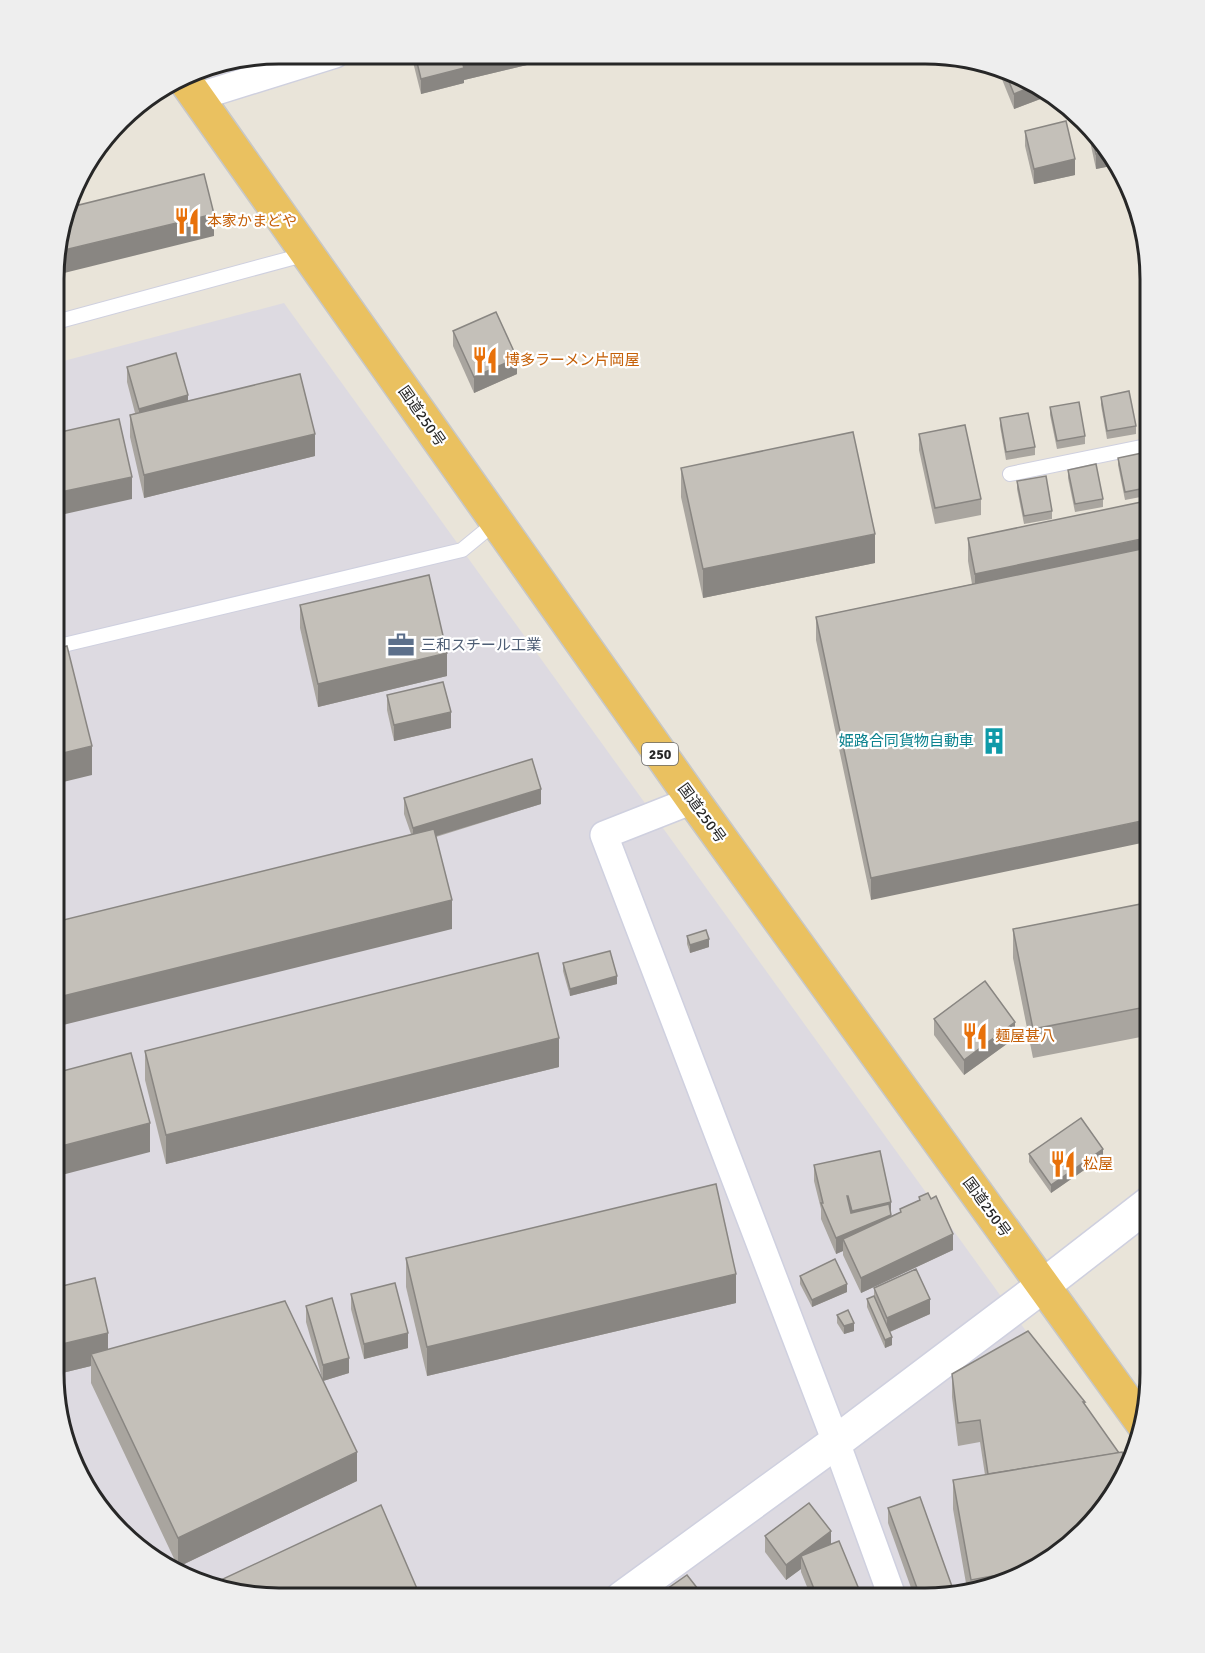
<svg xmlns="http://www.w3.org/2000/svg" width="1205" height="1653" font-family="Signika,'Noto Sans JP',sans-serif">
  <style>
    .industrial { fill: #dddae1 }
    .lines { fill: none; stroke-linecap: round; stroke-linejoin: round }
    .service-casing { stroke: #cfd0df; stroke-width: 16 }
    .minor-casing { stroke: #cfd0df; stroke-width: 30 }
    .tertiary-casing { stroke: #cfd0df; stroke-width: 36 }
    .secondary-casing { stroke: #cfd0df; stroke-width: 36 }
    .trunk-casing { stroke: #c7c7c7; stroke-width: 36 }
    .service { stroke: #fff; stroke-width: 14 }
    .minor { stroke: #fff; stroke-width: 27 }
    .tertiary { stroke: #fff; stroke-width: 33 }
    .secondary { stroke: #fff; stroke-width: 33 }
    .trunk { stroke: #eac160; stroke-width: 33 }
    .wall { fill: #a9a59f }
    .shaded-wall { fill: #898682 }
    .building { fill: #c4c0b9; stroke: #898682; stroke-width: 1.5 }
    .labels { text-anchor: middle; stroke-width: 4.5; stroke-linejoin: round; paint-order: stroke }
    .shield { fill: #fff; stroke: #686868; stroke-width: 1.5 }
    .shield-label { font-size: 14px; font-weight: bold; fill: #272727 }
    .food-label { font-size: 15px; fill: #c56008; stroke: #fff; text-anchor: start }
    .street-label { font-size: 15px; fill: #272727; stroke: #fff }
    .service-label { font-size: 15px; fill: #4e5e75; stroke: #fff; text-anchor: start }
    .culture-label { font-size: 15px; fill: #0d838f; stroke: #fff; text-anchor: end }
    .rim { fill: none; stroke: #272727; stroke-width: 3 }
  </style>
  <rect width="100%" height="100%" fill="#e9e4d9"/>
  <path class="industrial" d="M284 303 1127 1471 1025 1576 926 1599 251 1597 194 1582 143 1553 77 1473 54 1374 56 363Z"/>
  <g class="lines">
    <defs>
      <g id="service">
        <path d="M56 322 307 254"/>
        <path d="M1010 474 1151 445"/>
        <path d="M55 647 462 550 496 522"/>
      </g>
      <g id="minor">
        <path d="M197 97 335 54"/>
        <path d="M693 800 604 835 836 1442 893 1599"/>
      </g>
      <path id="tertiary" d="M622 1598 836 1442 1044 1285"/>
      <path id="secondary" d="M1044 1285 1151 1202"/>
      <path id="trunk" d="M184 79 693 800 1143 1424"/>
    </defs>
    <use href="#service" class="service-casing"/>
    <use href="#minor" class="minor-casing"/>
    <use href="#tertiary" class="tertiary-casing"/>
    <use href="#secondary" class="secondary-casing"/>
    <use href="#trunk" class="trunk-casing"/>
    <use href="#service" class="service"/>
    <use href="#minor" class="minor"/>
    <use href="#tertiary" class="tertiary"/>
    <use href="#secondary" class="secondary"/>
    <use href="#trunk" class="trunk"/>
  </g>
  <g class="wall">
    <path d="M411 54 569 55 464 80V83L421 94Z"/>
    <path d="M997 67 1011 71 1051 94V95L1014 109Z"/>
    <path d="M1025 131 1075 175 1034 184 1025 146Z"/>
    <path d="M1088 132 1116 165 1096 169Z"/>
    <path d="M453 331 517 374 474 393 453 346Z"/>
    <path d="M127 367 188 401 315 456 144 498 130 437V415L135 413 127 382Z"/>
    <path d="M1101 397 1136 426V434L1107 439 1101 405Z"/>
    <path d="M1050 407 1085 436V444L1057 449 1050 415Z"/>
    <path d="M1000 418 1035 447V455L1006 460 1000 426Z"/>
    <path d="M919 434 981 499V515L935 524 919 450Z"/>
    <path d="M1118 458 1151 473V495L1125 500 1118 465Z"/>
    <path d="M681 468 875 563 703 598 681 497Z"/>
    <path d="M1068 470 1103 499V507L1075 512 1068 478Z"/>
    <path d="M1017 481 1052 511V519L1024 524 1017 489Z"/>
    <path d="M1151 500 871 900 816 640V617L972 584 968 561V538Z"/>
    <path d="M300 605 447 676 318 707 300 628Z"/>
    <path d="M387 695 451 728 394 741 387 710Z"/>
    <path d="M404 798 541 804 436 837 452 929 411 834 404 814Z"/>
    <path d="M1151 902V1035L1033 1058 1013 958V929Z"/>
    <path d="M687 936 709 947 690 953 687 944Z"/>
    <path d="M563 963 617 984 570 996 563 971Z"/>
    <path d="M934 1019 1015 1038 964 1075 934 1035Z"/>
    <path d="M145 1051 559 1067 166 1164 145 1080Z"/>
    <path d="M1029 1154 1103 1157 1051 1193 1029 1162Z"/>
    <path d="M814 1165 891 1212V1216L900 1212V1209L919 1200V1197L953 1250 861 1293 843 1255V1251L836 1254 821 1219V1209L814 1181Z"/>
    <path d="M406 1258 736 1303 427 1376 406 1287Z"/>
    <path d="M800 1276 847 1292 812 1307 800 1284Z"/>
    <path d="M54 1288 108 1349 322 1378 306 1322V1306L349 1373 323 1381 357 1481 178 1567 91 1383V1366L54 1375Z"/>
    <path d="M874 1288 930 1314 890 1332 892 1345 885 1348 867 1307V1299L874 1296Z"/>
    <path d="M351 1294 408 1348 364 1359 351 1309Z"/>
    <path d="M837 1315 854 1331 844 1334 837 1323Z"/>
    <path d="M952 1374 1085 1402 1074 1543 1025 1576 967 1589 953 1509V1480L985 1475 980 1442 958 1446 952 1397Z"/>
    <path d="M888 1508 926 1599H915L888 1523Z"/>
    <path d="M765 1536 831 1544 863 1599H812L801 1572V1569L786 1580 765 1552Z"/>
  </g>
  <g class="shaded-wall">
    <path d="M474 55H569L464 80V83L421 94V79L463 68V57Z"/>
    <path d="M1036 85 1051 94V95L1014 109V94Z"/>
    <path d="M1105 152 1116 165 1096 169V154Z"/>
    <path d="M1075 159V175L1034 184V169Z"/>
    <path d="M214 214V236L56 275V252Z"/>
    <path d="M517 358V374L474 393V377Z"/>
    <path d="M188 395V411L139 425V409Z"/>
    <path d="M315 434V456L144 498V475Z"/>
    <path d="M132 477V499L56 516V493Z"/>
    <path d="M875 534V563L703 598V569Z"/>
    <path d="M1151 537V560L975 597V574Z"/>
    <path d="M447 653V676L318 707V684Z"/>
    <path d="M451 712V728L394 741V725Z"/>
    <path d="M92 746V775L55 784V755Z"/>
    <path d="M541 789V804L413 843V828Z"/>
    <path d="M1151 819V841L871 900V878Z"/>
    <path d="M61 892V915L55 916V893Z"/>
    <path d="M452 900V929L55 1027V998Z"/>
    <path d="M709 939V947L690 953V945Z"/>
    <path d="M617 976V984L570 996V989Z"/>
    <path d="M1015 1022V1038L964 1075V1060Z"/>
    <path d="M559 1038V1067L166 1164V1135Z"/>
    <path d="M150 1123V1152L54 1177V1148Z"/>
    <path d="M1103 1149V1157L1051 1193V1185Z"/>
    <path d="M891 1202V1231L843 1239V1251L836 1254V1238L852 1226V1211Z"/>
    <path d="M953 1234V1250L861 1293V1278Z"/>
    <path d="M736 1274V1303L427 1376V1347Z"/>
    <path d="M847 1284V1292L812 1307V1300Z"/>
    <path d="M930 1299V1314L887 1333V1318Z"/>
    <path d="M854 1323V1331L844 1334V1326Z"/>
    <path d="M108 1333V1362L91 1354V1366L54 1375V1346Z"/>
    <path d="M408 1333V1348L364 1359V1344Z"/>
    <path d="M892 1337V1345L885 1348V1340Z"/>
    <path d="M349 1358V1373L323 1381V1365Z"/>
    <path d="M357 1452V1481L178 1567V1538Z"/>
    <path d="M831 1531V1547L801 1556V1569L786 1580V1565Z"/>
  </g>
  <g class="building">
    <path d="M415 54 460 55 464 68 421 79Z"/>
    <path d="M462 55H474L463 57Z"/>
    <path d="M1004 69 1011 71 1036 85 1014 94Z"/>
    <path d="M1066 121 1075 159 1034 169 1025 131Z"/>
    <path d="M1092 136 1105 152 1096 154Z"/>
    <path d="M204 174 214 214 56 252 71 207Z"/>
    <path d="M496 312 517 358 474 377 453 331Z"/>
    <path d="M176 353 188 395 139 409 127 367Z"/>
    <path d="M300 374 315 434 144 475 130 415Z"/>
    <path d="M1129 391 1136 426 1107 431 1101 397Z"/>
    <path d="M1079 402 1085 436 1057 441 1050 407Z"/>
    <path d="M1028 413 1035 447 1006 452 1000 418Z"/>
    <path d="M119 419 132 477 56 493V433Z"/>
    <path d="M965 425 981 499 935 508 919 434Z"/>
    <path d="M853 432 875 534 703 569 681 468Z"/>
    <path d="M1147 452 1151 473V487L1125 492 1118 458Z"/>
    <path d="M1096 464 1103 499 1075 504 1068 470Z"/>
    <path d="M1046 476 1052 511 1024 516 1017 481Z"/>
    <path d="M1151 500V537L975 574 968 538Z"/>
    <path d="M1151 547V819L871 878 816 617Z"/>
    <path d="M429 575 447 653 318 684 300 605Z"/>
    <path d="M67 646 92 746 55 755V649Z"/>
    <path d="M443 682 451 712 394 725 387 695Z"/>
    <path d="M532 759 541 789 413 828 404 798Z"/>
    <path d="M434 829 452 900 55 998V922Z"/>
    <path d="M55 868 61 892 55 893Z"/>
    <path d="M1151 902V1006L1033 1029 1013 929Z"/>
    <path d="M706 930 709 939 690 945 687 936Z"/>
    <path d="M610 951 617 976 570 989 563 963Z"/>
    <path d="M538 953 559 1038 166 1135 145 1051Z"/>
    <path d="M985 981 1015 1022 964 1060 934 1019Z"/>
    <path d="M131 1053 150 1123 54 1148 55 1073Z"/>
    <path d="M1081 1118 1103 1149 1051 1185 1029 1154Z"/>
    <path d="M880 1151 891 1202 852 1211 848 1196H847L851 1213 889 1204 891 1215 836 1238 821 1203H823L814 1165Z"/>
    <path d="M716 1184 736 1274 427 1347 406 1258Z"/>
    <path d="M928 1193 931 1199 936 1196 953 1234 861 1278 843 1239 901 1212 900 1209 920 1200 919 1197Z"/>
    <path d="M835 1259 847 1284 812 1300 800 1276Z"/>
    <path d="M916 1269 930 1299 887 1318 874 1288Z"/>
    <path d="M95 1278 108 1333 54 1346V1288Z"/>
    <path d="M395 1283 408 1333 364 1344 351 1294Z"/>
    <path d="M874 1296 892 1337 885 1340 867 1299Z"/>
    <path d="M332 1298 349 1358 323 1365 306 1306Z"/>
    <path d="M285 1301 357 1452 178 1538 91 1354Z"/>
    <path d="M848 1310 854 1323 844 1326 837 1315Z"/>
    <path d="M1028 1331 1085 1402H1083L1119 1453 988 1474 980 1420 958 1423 952 1374Z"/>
    <path d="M1122 1452 1130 1463 1113 1499 1074 1543 1036 1568 971 1580 953 1480Z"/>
    <path d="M920 1497 954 1592 926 1599H921L888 1508Z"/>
    <path d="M809 1503 831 1531 786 1565 765 1536Z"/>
    <path d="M381 1505 421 1598 251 1597 208 1586Z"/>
    <path d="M839 1541 863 1599H818L801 1556Z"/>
    <path d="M687 1575 705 1598H654Z"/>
  </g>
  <defs>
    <symbol id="restaurant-bare" viewBox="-9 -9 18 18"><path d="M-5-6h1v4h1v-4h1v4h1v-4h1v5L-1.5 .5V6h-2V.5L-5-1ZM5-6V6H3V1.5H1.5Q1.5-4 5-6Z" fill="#e8710a" stroke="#fff" stroke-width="2.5" paint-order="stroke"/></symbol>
    <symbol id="office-bare" viewBox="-9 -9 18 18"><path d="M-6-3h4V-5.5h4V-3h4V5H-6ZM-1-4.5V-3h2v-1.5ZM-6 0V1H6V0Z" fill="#5c6f8a" stroke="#fff" stroke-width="2.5" paint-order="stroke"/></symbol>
    <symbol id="building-bare" viewBox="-9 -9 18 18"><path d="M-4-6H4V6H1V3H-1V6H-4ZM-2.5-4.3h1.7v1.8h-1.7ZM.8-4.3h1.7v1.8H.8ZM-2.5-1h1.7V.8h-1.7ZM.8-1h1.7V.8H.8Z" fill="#0f9aa8" stroke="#fff" stroke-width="2.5" paint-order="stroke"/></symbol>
  </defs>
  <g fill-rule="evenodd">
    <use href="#restaurant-bare" x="168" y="202" width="38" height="38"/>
    <use href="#restaurant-bare" x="466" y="341" width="38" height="38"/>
    <use href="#office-bare" x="382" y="626" width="38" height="38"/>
    <use href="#building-bare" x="975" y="722" width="38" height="38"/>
    <use href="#restaurant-bare" x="956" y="1017" width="38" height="38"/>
    <use href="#restaurant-bare" x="1044" y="1145" width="38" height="38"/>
  </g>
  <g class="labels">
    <rect class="shield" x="642" y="743" width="36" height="22" rx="4.5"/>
    <g class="shield-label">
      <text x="660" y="759">250</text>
    </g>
    <g class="food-label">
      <text x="207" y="226">本家かまどや</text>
      <text x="505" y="365">博多ラーメン片岡屋</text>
      <text x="995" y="1041">麺屋甚八</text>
      <text x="1083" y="1169">松屋</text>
    </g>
    <g class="street-label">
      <text transform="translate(422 416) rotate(55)" y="5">国道250号</text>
      <text transform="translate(702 813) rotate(54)" y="5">国道250号</text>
      <text transform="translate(987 1207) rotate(54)" y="5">国道250号</text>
    </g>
    <g class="service-label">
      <text x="421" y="650">三和スチール工業</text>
    </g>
    <g class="culture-label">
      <text x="974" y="746">姫路合同貨物自動車</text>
    </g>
  </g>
  <path d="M0 0H1205V1653H0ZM279 64H925A215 215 0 0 1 1140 279V1373A215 215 0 0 1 925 1588H279A215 215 0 0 1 64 1373V279A215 215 0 0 1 279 64Z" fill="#eee" fill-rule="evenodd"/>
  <path class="rim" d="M279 64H925A215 215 0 0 1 1140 279V1373A215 215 0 0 1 925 1588H279A215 215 0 0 1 64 1373V279A215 215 0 0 1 279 64Z"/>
</svg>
